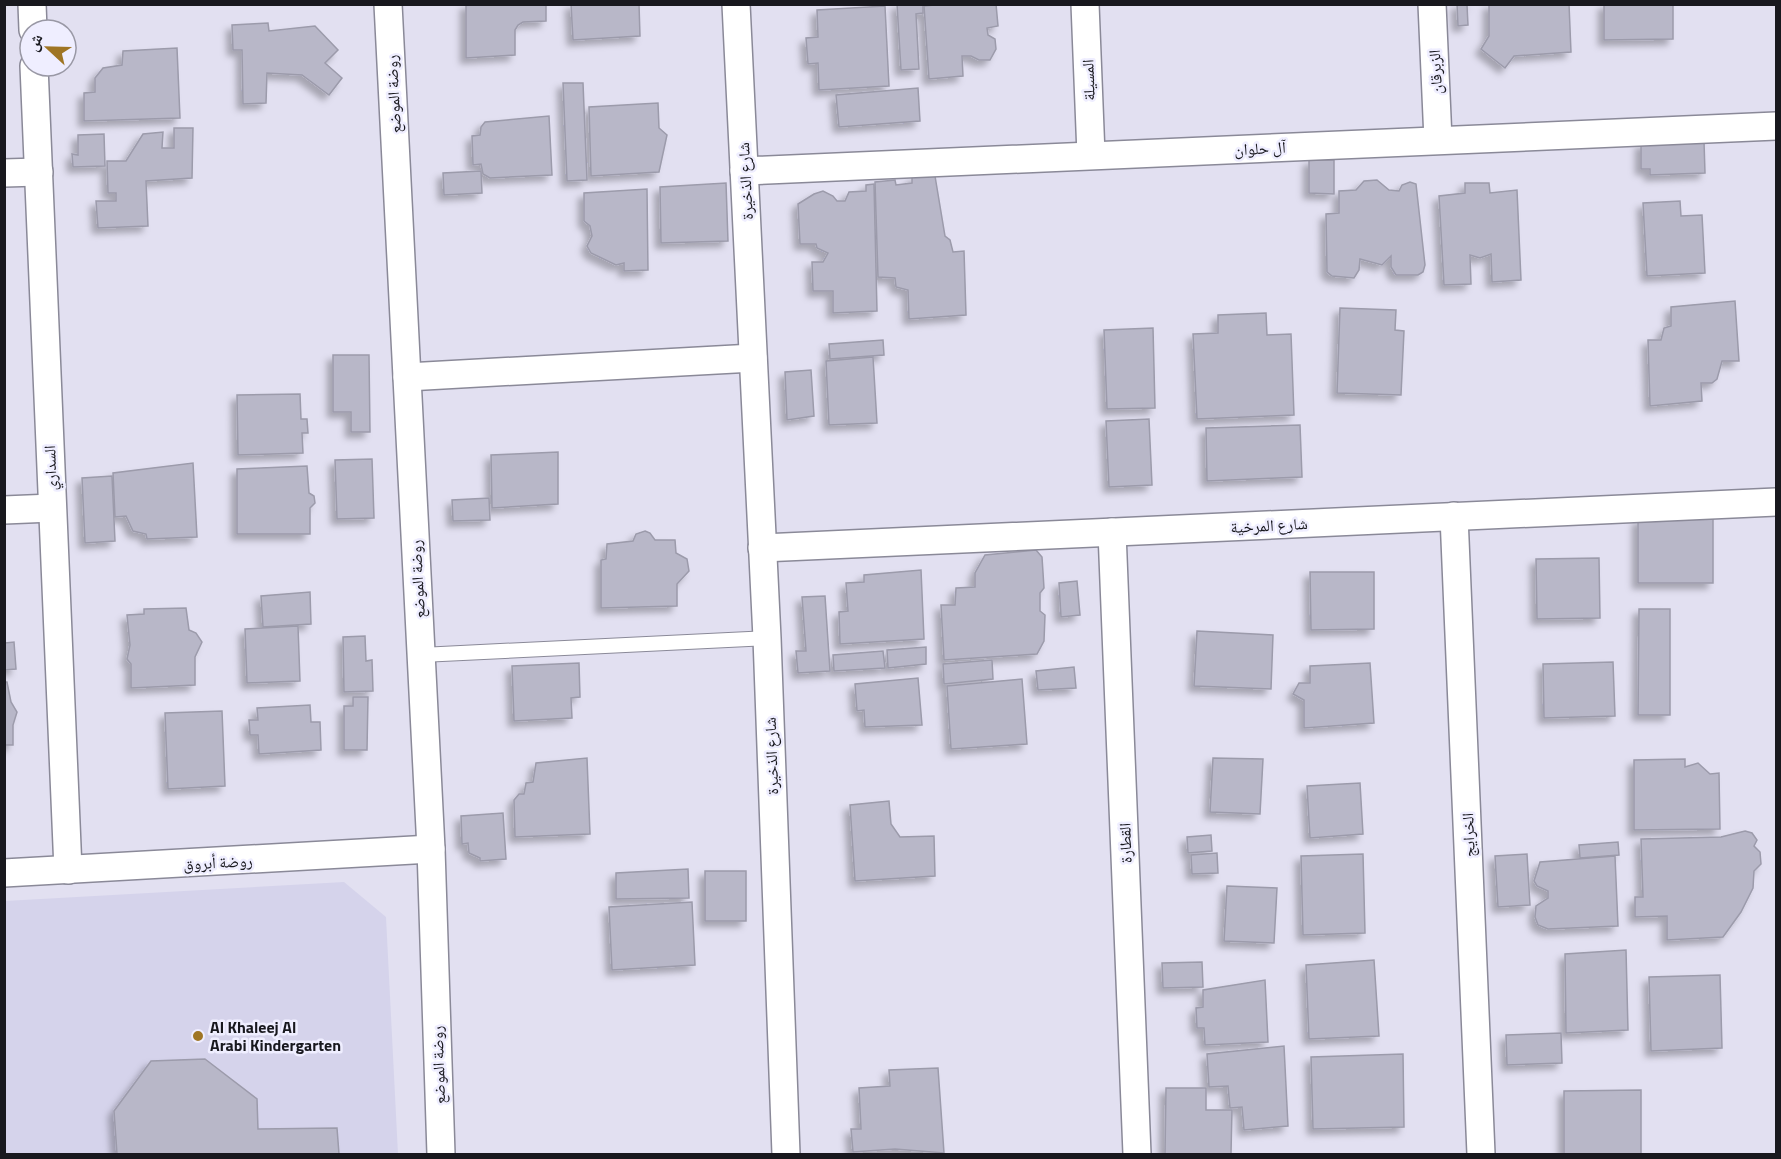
<svg xmlns="http://www.w3.org/2000/svg" width="1781" height="1159" font-family="'Titillium Web','Noto Naskh Arabic',sans-serif">
  <style>
    .built { fill: #d5d3eb }
    .building { fill: #b8b7c8; stroke: #9c9bab; stroke-width: 1.5; filter: url(#shadow) }
    .lines { fill: none; stroke-linecap: round; stroke-linejoin: round }
    .lane-casing { stroke: #8a8998; stroke-width: 16 }
    .street-casing { stroke: #8a8998; stroke-width: 30 }
    .lane { stroke: #fff; stroke-width: 14 }
    .street { stroke: #fff; stroke-width: 27 }
    .poi-dot { fill: #9f7524; stroke: #efeeff; stroke-width: 2 }
    .labels { text-anchor: middle; stroke-width: 5; stroke-linejoin: round; paint-order: stroke }
    .street-label { font-size: 16px; fill: #18181e; stroke: #efeeff }
    .poi-label { font-size: 16px; font-weight: bold; fill: #18181e; stroke: #efeeff; text-anchor: start }
  </style>
  <defs>
    <filter id="shadow"><feDropShadow dx="-5.5" dy="5.5" stdDeviation="3" flood-color="#0004"/></filter>
  </defs>
  <rect width="100%" height="100%" fill="#e2e0f1"/>
  <path class="built" d="M344 882 386 917 398 1154H5V901Z"/>
  <g class="building">
    <path d="M466 4H546V21L523 22 518 25 515 30V55L466 58Z"/>
    <path d="M571 4H639L640 36 573 40Z"/>
    <path d="M897 4H923V13L916 14 919 69 901 70Z"/>
    <path d="M945 4H996L998 26 987 28 988 35 995 39 996 49 990 60H979L971 56H962L963 76 929 79 924 6Z"/>
    <path d="M1457 4H1474L1467 5 1468 25 1458 26Z"/>
    <path d="M1489 4H1569L1571 52 1514 56 1505 68 1481 49 1489 36Z"/>
    <path d="M1604 4H1673V39L1604 40Z"/>
    <path d="M885 6 889 86 819 90 818 63 808 64 806 38 818 37 817 10Z"/>
    <path d="M268 23 269 31 315 26 338 50 325 63 342 78 329 95 302 75 267 73 266 103 243 104 242 50H233L232 25Z"/>
    <path d="M177 48 180 118 84 121V93L95 92V78L103 68 122 65 123 51Z"/>
    <path d="M563 83H583L587 180 567 181Z"/>
    <path d="M918 88 920 121 839 127 836 95Z"/>
    <path d="M658 103 659 128 667 135 659 172 591 176 589 107Z"/>
    <path d="M549 116 552 175 490 178 483 174 481 164 473 165 472 136 480 135 481 127 485 122Z"/>
    <path d="M174 128H193L192 178 146 181 148 226 98 228 96 201H116V193H108L107 161H126L143 134 163 132 162 148H174Z"/>
    <path d="M104 134 105 166 73 167 72 154 78 155V135Z"/>
    <path d="M1704 141 1705 173 1650 175V169H1641V143Z"/>
    <path d="M1309 160H1334V194L1309 193Z"/>
    <path d="M481 171 482 193 444 195 443 173Z"/>
    <path d="M935 176 945 236 950 240 953 252 964 251 966 315 909 319 908 290 896 287 895 278 878 277 875 182 895 180 896 185 912 183V177Z"/>
    <path d="M1377 180 1389 190 1399 191 1402 185 1410 182 1416 184 1425 265 1423 272 1418 275H1396L1391 267V256L1382 265 1360 259 1359 270 1354 278 1332 276 1327 272 1326 214 1339 213V191L1356 190 1364 181Z"/>
    <path d="M726 183 728 241 661 243 660 187Z"/>
    <path d="M1465 183H1489L1490 193 1517 190 1521 280 1492 282 1491 254 1480 258 1470 255 1471 284 1444 285 1439 196 1465 193Z"/>
    <path d="M874 184 877 311 833 313V291H813L812 262H823L828 253 817 248 816 244H800L798 204 814 194 823 191 833 196 837 201H845L849 192 866 191V185Z"/>
    <path d="M647 189 648 270 624 271V263L616 265 591 253 587 246 592 236 590 226 584 221V193Z"/>
    <path d="M1680 201 1681 216 1702 215 1705 273 1647 276 1643 203Z"/>
    <path d="M1735 301 1739 361H1722L1717 379 1712 383H1701L1702 401 1650 406 1648 340H1661L1664 328 1671 326V307Z"/>
    <path d="M1340 308 1396 310 1395 330 1404 331 1401 395 1337 393Z"/>
    <path d="M1266 313 1267 335 1291 334 1294 415 1197 419 1193 334 1218 333V315Z"/>
    <path d="M1153 328 1155 408 1107 409 1104 330Z"/>
    <path d="M883 340 884 355 830 359 829 344Z"/>
    <path d="M333 355H369L370 432H351V412H333Z"/>
    <path d="M873 357 877 423 829 425 826 361Z"/>
    <path d="M811 370 814 416 787 420 785 372Z"/>
    <path d="M300 394 301 419H307L308 433H302L303 453 238 455 237 395Z"/>
    <path d="M1149 419 1152 485 1109 487 1106 421Z"/>
    <path d="M1300 425 1302 477 1207 481 1206 428Z"/>
    <path d="M558 452V504L492 508 491 455Z"/>
    <path d="M372 459 374 518 337 519 335 460Z"/>
    <path d="M193 463 197 537 147 539 146 534 133 531 126 516 115 517 113 473Z"/>
    <path d="M307 466 309 493 314 496 315 503 310 508V534H237V469Z"/>
    <path d="M112 476 115 541 85 543 82 478Z"/>
    <path d="M489 498 490 520 453 521 452 500Z"/>
    <path d="M1713 518V583H1638V519Z"/>
    <path d="M645 531 650 533 655 540H675L676 553 687 559 689 571 677 584V606L601 608V560L606 559 607 544 633 541 636 534Z"/>
    <path d="M1036 550 1042 557 1044 588 1040 593V611L1045 615 1044 641 1037 654 944 660 941 605H955L956 588 975 587V573L985 555Z"/>
    <path d="M1599 558 1600 618 1537 619 1536 559Z"/>
    <path d="M921 570 924 639 840 644 839 612 848 611 846 583 864 582V575Z"/>
    <path d="M1310 572H1374V629L1311 630Z"/>
    <path d="M1077 581 1080 615 1061 617 1059 583Z"/>
    <path d="M310 592 311 624 263 627 261 596Z"/>
    <path d="M825 596 830 671 798 673 796 651H806L802 597Z"/>
    <path d="M186 608 189 630 196 633 202 642 195 657V685L131 688V664L127 659 130 645 127 615 144 614V609Z"/>
    <path d="M1639 609H1670V715H1638Z"/>
    <path d="M298 626 300 681 247 683 245 629Z"/>
    <path d="M1197 631 1273 635 1271 689 1194 686Z"/>
    <path d="M365 636 366 661 372 660 373 691 344 692 343 637Z"/>
    <path d="M4 638 5 643 14 642 16 669 4 670Z"/>
    <path d="M926 647V664L888 668 887 650Z"/>
    <path d="M883 651 885 668 834 671 833 655Z"/>
    <path d="M992 660 993 679 944 684 943 664Z"/>
    <path d="M1613 662 1615 716 1544 718 1543 664Z"/>
    <path d="M579 663 580 697 571 698 572 718 514 721 512 666Z"/>
    <path d="M1370 663 1374 723 1304 728V700L1293 694 1299 683H1310V666Z"/>
    <path d="M1074 667 1076 688 1038 690 1036 671Z"/>
    <path d="M918 678 922 725 865 727 864 710 857 711 855 684Z"/>
    <path d="M1022 679 1027 744 951 749 947 686Z"/>
    <path d="M4 682H7L11 702 17 712 13 725V745H4Z"/>
    <path d="M353 697H368L367 750H344V706H353Z"/>
    <path d="M310 705 311 722H320L321 750 259 754 258 735H250L249 720H258L257 708Z"/>
    <path d="M222 711 225 786 168 789 165 713Z"/>
    <path d="M587 758 590 834 515 837 514 800 519 794H524L526 783 533 782 536 763Z"/>
    <path d="M1213 758 1263 759 1260 814 1210 812Z"/>
    <path d="M1685 759V767L1698 763 1710 774 1719 773 1720 829 1634 830V760Z"/>
    <path d="M1360 783 1363 834 1310 838 1307 786Z"/>
    <path d="M889 801 891 824 900 837 934 836 935 876 855 881 850 805Z"/>
    <path d="M503 813 506 859 480 861V858L469 853 468 843 462 844 461 816Z"/>
    <path d="M1745 831 1752 833 1757 840 1754 846 1760 852 1761 864 1754 871 1753 888 1741 912 1723 937 1667 940V916L1635 917V897H1643L1641 839 1721 837Z"/>
    <path d="M1211 835 1212 851 1188 853 1187 837Z"/>
    <path d="M1618 842 1619 855 1580 858 1579 845Z"/>
    <path d="M1217 853 1218 873 1192 874 1191 855Z"/>
    <path d="M1363 854 1365 933 1303 935 1301 856Z"/>
    <path d="M1527 854 1530 905 1498 907 1495 856Z"/>
    <path d="M1615 856 1618 926 1548 929 1538 925 1535 917 1536 906 1548 898V891L1537 886 1534 881 1540 862Z"/>
    <path d="M688 869 689 898 616 899V873Z"/>
    <rect x="705" y="871" width="41" height="50"/>
    <path d="M1227 886 1277 888 1274 943 1224 941Z"/>
    <path d="M692 902 695 965 612 970 609 907Z"/>
    <path d="M1626 950 1628 1030 1566 1033 1565 954Z"/>
    <path d="M1374 960 1379 1036 1309 1039 1306 965Z"/>
    <path d="M1202 962 1203 987 1163 988 1162 963Z"/>
    <path d="M1720 975 1722 1048 1651 1051 1649 977Z"/>
    <path d="M1265 980 1268 1042 1205 1045 1204 1028H1197L1196 1008 1203 1007V990Z"/>
    <path d="M1561 1033 1562 1063 1507 1065 1506 1035Z"/>
    <path d="M1284 1046 1288 1126 1244 1130 1242 1107 1230 1108 1228 1086 1209 1087 1207 1054Z"/>
    <path d="M1403 1054 1404 1127 1313 1129 1311 1057Z"/>
    <path d="M205 1059 257 1099 258 1129 337 1128 339 1154H117L114 1111 151 1061Z"/>
    <path d="M938 1068 944 1153 895 1149 853 1152 851 1129H861L859 1088 890 1086 889 1070Z"/>
    <path d="M1166 1088H1206V1110H1232L1231 1154H1165Z"/>
    <path d="M1641 1090V1154H1564V1091Z"/>
  </g>
  <g class="lines">
    <defs>
      <path id="lane" d="M421 655 767 638"/>
      <g id="street">
        <path d="M32 4 33 30"/>
        <path d="M388 4 431 849 441 1154"/>
        <path d="M736 4 767 638 786 1154"/>
        <path d="M1085 4 1091 155"/>
        <path d="M1432 4 1438 140"/>
        <path d="M34 66 68 870"/>
        <path d="M744 171 1776 126"/>
        <path d="M4 173 39 172"/>
        <path d="M407 377 753 358"/>
        <path d="M4 510 52 508"/>
        <path d="M1454 516 1481 1154"/>
        <path d="M1112 532 1137 1154"/>
        <path d="M762 548 1776 502"/>
        <path d="M4 873 431 849"/>
      </g>
    </defs>
    <use href="#lane" class="lane-casing"/>
    <use href="#street" class="street-casing"/>
    <use href="#lane" class="lane"/>
    <use href="#street" class="street"/>
  </g>
  <circle class="poi-dot" cx="198" cy="1036" r="6"/>
  <g class="labels">
    <g class="street-label">
      <text transform="translate(1435 72) rotate(-93)" y="6">الزبرقان</text>
      <text transform="translate(1088 80) rotate(-92)" y="6">المسيلة</text>
      <text transform="translate(393 94) rotate(-93)" y="6">روضة الموضع</text>
      <text transform="translate(1260 148) rotate(-3)" y="6">آل حلوان</text>
      <text transform="translate(745 181) rotate(-93)" y="6">شارع الذخيرة</text>
      <text transform="translate(50 468) rotate(-92)" y="6">السداري</text>
      <text transform="translate(1269 525) rotate(-3)" y="6">شارع المرخية</text>
      <text transform="translate(417 579) rotate(-93)" y="6">روضة الموضع</text>
      <text transform="translate(771 756) rotate(-92)" y="6">شارع الذخيرة</text>
      <text transform="translate(1468 835) rotate(-92)" y="6">الخرايج</text>
      <text transform="translate(1125 843) rotate(-92)" y="6">القطارة</text>
      <text transform="translate(218 862) rotate(-3)" y="6">روضة أبروق</text>
      <text transform="translate(438 1065) rotate(-92)" y="6">روضة الموضع</text>
    </g>
    <g class="poi-label">
      <text x="210" y="1033">Al Khaleej Al<tspan x="210" dy="18">Arabi Kindergarten</tspan></text>
    </g>
  </g>
  <rect width="1781" height="1159" fill="none" stroke="#18181e" stroke-width="12"/>
  <g transform="translate(48 48) rotate(292)"><circle r="28" fill="#efeeff" stroke="#9998a5" stroke-width="1.5"/>
  <path d="M0-4.5L10 22L0 15L-10 22Z" fill="#9f7524"/>
  <text y="-9" font-size="16" font-weight="bold" text-anchor="middle" fill="#18181e">ش</text>
  </g>
</svg>
